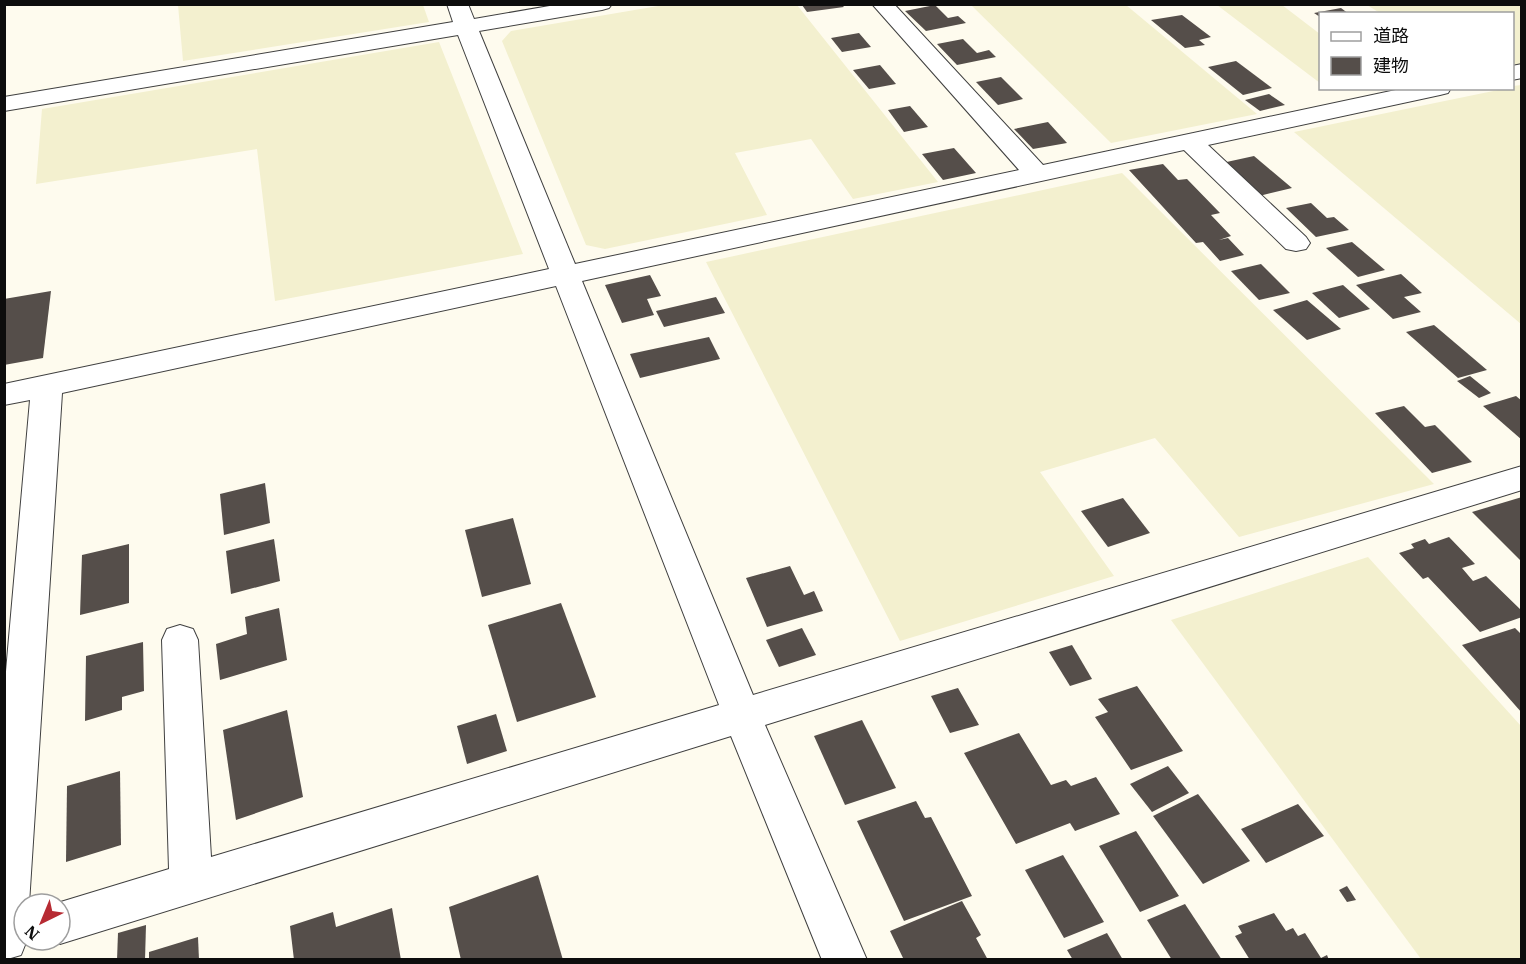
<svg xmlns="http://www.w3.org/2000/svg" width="1526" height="964" font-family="'IBM Plex Serif','Noto Sans JP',serif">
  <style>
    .farmland { fill: #f3f0cf }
    .building { fill: #554e4a }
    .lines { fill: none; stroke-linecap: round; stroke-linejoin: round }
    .minor-casing { stroke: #404040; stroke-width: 2 }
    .minor { fill: #fff; fill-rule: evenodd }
  </style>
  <rect width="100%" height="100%" fill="#fefbee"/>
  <g class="farmland">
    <path d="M178 5H423L429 22 183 61Z"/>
    <path d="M664 5H797L938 182 853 199 811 139 735 153 767 215 605 249 586 245 502 41 511 31Z"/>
    <path d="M971 5H1126L1257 114 1111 143Z"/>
    <path d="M1217 5H1282L1320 34V83Z"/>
    <path d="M1367 5H1521V64L1513 65 1512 14 1380 13Z"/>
    <path d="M439 42 523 254 275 301 257 149 36 184 42 109Z"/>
    <path d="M1521 85H1522L1521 324 1294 132 1503 89 1512 88 1513 86Z"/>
    <path d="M1122 173 1434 484 1239 537 1155 438 1040 472 1114 576 900 641 706 262Z"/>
    <path d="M1368 557 1521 726V959H1421L1171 620Z"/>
  </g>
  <g class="building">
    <path d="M802 5H842L844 7 807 12Z"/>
    <path d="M935 5 948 18 958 16 966 23 926 31 905 11Z"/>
    <path d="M1341 8 1349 14H1320V17L1314 13Z"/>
    <path d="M1182 15 1211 37 1199 40 1205 45 1185 48 1151 20Z"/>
    <path d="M859 33 871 47 842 52 831 38Z"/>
    <path d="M963 39 977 53 989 50 996 57 957 65 937 44Z"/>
    <path d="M1236 61 1272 88 1243 95 1208 67Z"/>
    <path d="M880 65 896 84 869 89 853 70Z"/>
    <path d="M1001 77 1023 99 998 105 976 82Z"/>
    <path d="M1269 94 1285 105 1260 111 1245 100Z"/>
    <path d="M910 106 928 127 904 132 888 110Z"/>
    <path d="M1048 122 1067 143 1033 149 1014 129Z"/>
    <path d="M954 148 976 173 943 180 922 154Z"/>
    <path d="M1254 156 1292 188 1259 196 1222 163Z"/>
    <path d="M1163 164 1178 180 1187 179 1220 213 1211 215 1231 236 1219 240 1228 238 1244 255 1220 261 1203 242 1196 243 1129 170Z"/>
    <path d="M1311 203 1327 218 1334 217 1349 230 1316 237 1286 208Z"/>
    <path d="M1352 242 1385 270 1358 277 1326 248Z"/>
    <path d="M1261 264 1290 293 1259 300 1231 271Z"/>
    <path d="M1401 274 1422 293 1404 297 1421 312 1393 319 1356 285Z"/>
    <path d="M650 275 661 296 647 299 654 315 622 323 605 285Z"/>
    <path d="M1343 285 1370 309 1339 318 1312 293Z"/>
    <path d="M51 291 43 358 4 365V299Z"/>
    <path d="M716 297 725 313 664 327 656 311Z"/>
    <path d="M1307 300 1341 329 1307 340 1273 310Z"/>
    <path d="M1434 325 1487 370 1458 378 1406 332Z"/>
    <path d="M709 337 720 359 640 378 630 354Z"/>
    <path d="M1470 376 1491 393 1479 398 1457 381Z"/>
    <path d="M1516 396 1522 401V440L1483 406Z"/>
    <path d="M1404 406 1425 427 1435 425 1472 462 1432 473 1375 413Z"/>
    <path d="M265 483 270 523 224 535 220 494Z"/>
    <path d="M1522 497V562L1472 512Z"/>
    <path d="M1123 498 1150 533 1108 547 1081 511Z"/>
    <path d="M513 518 531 584 482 597 465 530Z"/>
    <path d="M1449 537 1475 564 1462 568 1473 581 1486 576 1522 611V617L1480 632 1428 577 1423 579 1399 553 1414 548 1411 544 1425 539 1429 544Z"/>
    <path d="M274 539 280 581 231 594 226 551Z"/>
    <path d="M129 544V603L80 615 82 555Z"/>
    <path d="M790 566 804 595 814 591 823 611 767 627 746 578Z"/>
    <path d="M561 603 596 697 517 722 488 625Z"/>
    <path d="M279 608 287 660 220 680 216 644 247 634 245 617Z"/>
    <path d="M802 628 816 655 779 667 766 640Z"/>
    <path d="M1515 628 1522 635V713L1462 645Z"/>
    <path d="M143 642 144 691 122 697V710L85 721 86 656Z"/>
    <path d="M1072 645 1092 679 1070 686 1049 652Z"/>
    <path d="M1137 686 1183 751 1131 770 1095 717 1108 712 1098 699Z"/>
    <path d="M958 688 979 725 950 733 931 696Z"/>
    <path d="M287 710 303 797 236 820 223 730Z"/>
    <path d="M496 714 507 751 467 764 457 726Z"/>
    <path d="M862 720 896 788 845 805 814 736Z"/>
    <path d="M1019 733 1051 785 1066 780 1071 786 1096 777 1120 814 1075 831 1070 823 1016 844 964 753Z"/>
    <path d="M1168 766 1189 793 1152 812 1130 784Z"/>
    <path d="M120 771 121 845 66 862 67 786Z"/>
    <path d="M1198 794 1250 861 1203 884 1153 816Z"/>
    <path d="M916 801 925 818 931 817 972 896 904 921 857 821Z"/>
    <path d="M1298 804 1324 836 1266 863 1241 829Z"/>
    <path d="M1136 831 1179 896 1140 912 1099 846Z"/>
    <path d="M1063 855 1104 922 1064 938 1025 870Z"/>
    <path d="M538 875 563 960H461L449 907Z"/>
    <path d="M1347 886 1356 900 1347 902 1339 890Z"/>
    <path d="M962 901 981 935 976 938 988 960H904L890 931Z"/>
    <path d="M1185 904 1222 960H1172L1147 920Z"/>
    <path d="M392 908 401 960H294L290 926 333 912 336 927Z"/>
    <path d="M1274 913 1286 931 1293 928 1298 936 1305 933 1321 958 1327 955 1329 960H1250L1235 936 1242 933 1238 926Z"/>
    <path d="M146 925 145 960H117L118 933Z"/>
    <path d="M1107 933 1123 960H1073L1067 950Z"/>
    <path d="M198 937 199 960H149V952Z"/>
  </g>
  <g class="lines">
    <defs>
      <g id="minor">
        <path d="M447 4H468L474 19 561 4H612L609 8 602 10 479 31 575 264 1019 170 872 4H894L1043 165 1405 88H1451L1448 93 1440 95 1208 145 1306 237 1310 243 1306 249 1296 251 1286 249 1184 150 582 281 753 695 1522 466V490L765 725 867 960H822L731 736 60 944 49 940H60V904H54L169 869 162 640 167 629 180 625 193 629 198 640 211 857 719 705 556 286 62 393 29 904H24V940H27L21 955 4 960V694L30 400 4 405V384L549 269 458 35 4 111V97L453 22Z"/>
        <path d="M1522 64V78L1512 80V66Z"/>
      </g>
    </defs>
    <use href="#minor" class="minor-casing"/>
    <use href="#minor" class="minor"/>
  </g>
  <rect width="1526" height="964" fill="none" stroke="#0d0d0d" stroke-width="12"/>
  <rect x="1319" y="12" width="195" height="78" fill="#ffffff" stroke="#9e9e9e" stroke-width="1.5"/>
  <rect x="1331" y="32" width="30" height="9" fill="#ffffff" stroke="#9e9e9e" stroke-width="1.5"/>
  <text x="1373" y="42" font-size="18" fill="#0d0d0d">道路</text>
  <rect x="1331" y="57" width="30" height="18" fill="#554e4a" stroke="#9e9e9e" stroke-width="1.5"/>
  <text x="1373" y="72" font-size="18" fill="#0d0d0d">建物</text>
  <g transform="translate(42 922) rotate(223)"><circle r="28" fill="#ffffff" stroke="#9e9e9e" stroke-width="1.5"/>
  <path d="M0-4.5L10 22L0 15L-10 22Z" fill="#b72b33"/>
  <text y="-9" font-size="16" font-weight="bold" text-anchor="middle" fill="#0d0d0d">N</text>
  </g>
</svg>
